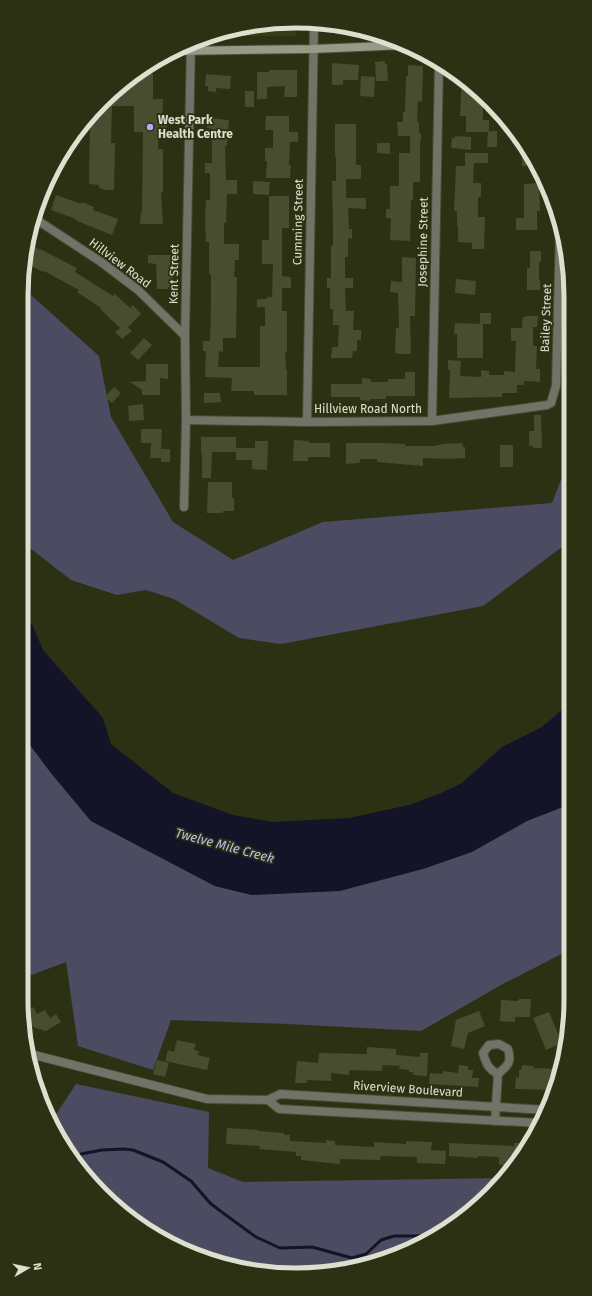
<svg xmlns="http://www.w3.org/2000/svg" width="592" height="1296" font-family="'Fira Sans',sans-serif">
  <style>
    .built { fill: #373c16 }
    .green { fill: #4b4c61 }
    .water { fill: #141428 }
    .lines { fill: none; stroke-linecap: round; stroke-linejoin: round }
    .stream { stroke: #141428; stroke-width: 3 }
    .building { fill: #484d2f }
    .service-casing { stroke: #494d31; stroke-width: 6 }
    .minor-casing { stroke: #494d31; stroke-width: 10 }
    .tertiary-casing { stroke: #494d31; stroke-width: 10 }
    .secondary-casing { stroke: #494d31; stroke-width: 10 }
    .service { stroke: #717368; stroke-width: 4.5 }
    .minor { stroke: #717368; stroke-width: 8 }
    .tertiary { stroke: #717368; stroke-width: 8 }
    .secondary { stroke: #979a87; stroke-width: 8 }
    .poi-dot { fill: #adaffb; stroke: #2d3113; stroke-width: 1.5 }
    .labels { text-anchor: middle; stroke-width: 3.5; stroke-linejoin: round; paint-order: stroke }
    .poi-label { font-size: 12px; font-weight: bold; fill: #dde0ce; stroke: #2d3113; text-anchor: start }
    .street-label { font-size: 12px; fill: #dde0ce; stroke: #2d3113 }
    .water-label { font-size: 13px; font-style: italic; fill: #b8baec; stroke: #2d3113 }
    .rim { fill: none; stroke: #dde0ce; stroke-width: 5 }
  </style>
  <rect width="100%" height="100%" fill="#2d3113"/>
  <path class="built" d="M296 21V36H210L242 26Z"/>
  <g class="green">
    <path d="M22 287 99 356 111 417 173 522 233 560 323 522 552 503 569 459 570 541 483 606 281 644 239 638 174 599 146 590 117 595 71 580 21 541Z"/>
    <path d="M21 733 51 773 91 821 215 886 252 895 527 821 570 804 571 949 501 985 421 1031 288 1024 171 1020 153 1070 78 1046 66 962 21 979Z"/>
    <path d="M76 1084 209 1112 208 1168 243 1182 505 1178 503 1181 433 1238 349 1270 296 1275 243 1270 159 1238 89 1181 58 1137 51 1122Z"/>
  </g>
  <path class="water" d="M21 613 32 624 43 650 103 718 111 744 173 793 233 815 273 822 349 818 409 805 441 793 462 783 502 747 542 727 570 703V804L527 821 472 852 423 869 340 891 252 895 215 886 91 821 51 773 21 733Z"/>
  <g class="lines">
    <path class="stream" d="M73 1159 81 1154 102 1150 124 1149 133 1150 163 1162 191 1181 210 1203 219 1210 256 1237 280 1248 312 1247 352 1258 366 1254 381 1240 394 1236H417L438 1234"/>
  </g>
  <g class="building">
    <path d="M385 61V64H387L388 81H376L375 62Z"/>
    <path d="M332 63 359 65 358 80H343V85H332Z"/>
    <path d="M408 65 423 66 422 102 418 101 417 122H419V133H421V141H420V182H413V200H411L410 241 390 240 391 218H386V209H390V186H399V153H410V136H398L397 122H403V112H405L406 76H408Z"/>
    <path d="M269 70H297V97H284L285 86 267 87V99H257V72H269Z"/>
    <path d="M136 74H153V99H163L162 122H167V133H159L158 149H163V192H161L163 224H140L141 212H142L143 132H134V106H112L111 143H115L114 190H106L99 188V185L89 184 90 115 101 102Z"/>
    <path d="M206 74 231 76 230 89 216 88V92L208 91V86H205Z"/>
    <path d="M361 76 375 77 374 97 360 96Z"/>
    <path d="M462 77 483 97V120H489V131H497V147H487L488 132H466V116H460Z"/>
    <rect x="245" y="91" width="9" height="16"/>
    <path d="M266 116H289V132H298V142H290L289 165H291L290 178H266L267 161H265V148H273V130H265Z"/>
    <path d="M207 118 229 120 227 146H225L226 180H237V194H227L226 223H224V244H239V260H235L234 277H237L236 338H223V352L219 351 218 367H260V326H265V307H257V299H267V297H272L273 264H262V240H269V196H289V228H282V276L291 277V288H282V311H287V352H285L286 370H287V395H254V391H231L232 378 205 377 206 351H203V341H210L211 306V274H209V242H206L205 223 206 200H210V173H205V163H212V129L207 128Z"/>
    <path d="M335 124H356V165H361V179H346V198H366V209L348 208 349 229H352V239L348 238V257H345V278H353V288H345L346 311H354L353 330H361V340H357V351H353L352 358H331L332 347H338L339 325H333V309H330V288H327V278H331V246H333V225L332 181H336V157H335Z"/>
    <path d="M455 136 471 137V150L451 148 452 138H455Z"/>
    <path d="M522 142 531 158 536 166H522Z"/>
    <path d="M377 143H390V154L377 153Z"/>
    <path d="M465 153H488V163H474L473 183H481V197H478V217H485L484 249H472V243L458 242V226L457 225V211H454L456 166H465Z"/>
    <path d="M253 181 270 182 269 195 253 194Z"/>
    <path d="M539 183 540 211H537V230H516V218H524V184Z"/>
    <path d="M56 195 81 204 82 202 94 207 93 210 118 219 112 235 75 220 76 219 51 210Z"/>
    <path d="M26 242 40 250V249L77 268 75 272 113 296 115 294 130 308 133 305 141 314 128 327 132 331 122 339 115 332 120 328 100 309 101 308 77 292 79 290 44 271 43 272 24 262Z"/>
    <path d="M530 251H541V262H539V280H540V290H527V268H530Z"/>
    <path d="M148 255H171L170 277H173V287H168V289H157L156 264 148 263Z"/>
    <path d="M402 257 416 258 415 316H410L411 354H398V353H395L396 328H399V327L398 293 390 292 391 281 402 282Z"/>
    <path d="M456 279 476 281 475 295 455 293Z"/>
    <rect x="480" y="313" width="11" height="11"/>
    <path d="M526 316H538L537 327H533V346H537L536 369H540V382L524 381V385H517V393H502V397L449 398 450 370H448V360L461 361 460 376 481 377V370L489 371V375H504V371L515 372 516 341H511V328H522L523 317H526Z"/>
    <path d="M455 323 483 324V358H457V334H454Z"/>
    <path d="M144 338 152 345 138 360 130 353Z"/>
    <path d="M146 364H168V379L160 378V395H142V390L130 382 146 381Z"/>
    <path d="M405 372H415V396H386V399H370V401L360 400V397H331V384H362V378L371 379V382H388V379H405Z"/>
    <path d="M114 387 121 393 112 403 105 397Z"/>
    <path d="M204 393H220L221 402 204 403Z"/>
    <path d="M143 404 144 420 129 421 128 406Z"/>
    <path d="M534 415H541L542 448H533V446H529V431H534Z"/>
    <path d="M141 429H162L161 449H170V462H161V458H150L151 443H141Z"/>
    <path d="M201 437H236V448H255V441H268L267 470 252 469V460H236V452H212L211 478H202V453H201Z"/>
    <path d="M294 440 309 441V443H330V457H308V461H293Z"/>
    <path d="M346 443H384L405 444V446H436L437 445H441V444L462 443 463 447H465V458L449 459 423 458V466L377 462V459H360V462L358 463 346 464Z"/>
    <rect x="500" y="445" width="13" height="22"/>
    <path d="M208 482H232V498H234V511H223V513H207Z"/>
    <path d="M519 999H531L530 1017H515V1022L500 1021 501 1000 518 1001Z"/>
    <path d="M33 1007 37 1014 45 1010 50 1018 56 1014 61 1022 46 1031 33 1027 24 1012Z"/>
    <path d="M479 1011 485 1026 468 1033 464 1049 451 1046 456 1020Z"/>
    <path d="M549 1012 562 1043 546 1050 533 1018Z"/>
    <path d="M177 1040 196 1044 194 1050 199 1051 198 1055 210 1058 207 1070 165 1061 168 1050 174 1052Z"/>
    <path d="M367 1047 396 1049V1055L420 1057V1053H428L427 1076 413 1075V1072H409V1070L399 1069 400 1066 383 1065 382 1071 349 1070V1075L331 1073V1081L307 1080V1083H295L297 1061 318 1063 319 1053 367 1054Z"/>
    <path d="M157 1060 169 1063 165 1077 153 1074Z"/>
    <path d="M459 1065 468 1066V1070H473L472 1078H479L478 1087 429 1084 430 1073 443 1074V1071L458 1073Z"/>
    <path d="M522 1065 534 1066 533 1068 561 1069 555 1090 515 1089 516 1077 519 1078V1070H521Z"/>
    <path d="M227 1128 258 1130V1131L284 1133V1135H290V1141L326 1143V1140L335 1141V1145L374 1147V1142L406 1144V1141L432 1142 431 1150 446 1151 445 1164 417 1163V1157L381 1156 380 1160 340 1159V1164L301 1160V1156H296V1152L259 1149 260 1146 226 1144Z"/>
    <path d="M449 1143 514 1146V1143H526L513 1164 514 1155H510L509 1165H499V1157L478 1156V1158L449 1156Z"/>
  </g>
  <g class="lines">
    <defs>
      <path id="service" d="M274 23H314"/>
      <g id="minor">
        <path d="M60 157 62 153"/>
        <path d="M34 218 101 262 138 290 185 336"/>
        <path d="M186 420 307 422 432 421 547 405 551 403 556 386 560 230"/>
        <path d="M432 421 439 64"/>
        <path d="M307 422 314 23"/>
        <path d="M184 507 186 420 185 336 191 42"/>
        <path d="M495 1121 498 1074C508 1065 512 1063 508 1049L499 1044 489 1045 483 1053C486 1063 488 1069 498 1074"/>
      </g>
      <g id="tertiary">
        <path d="M30 1054 207 1099 268 1100 280 1094 547 1110"/>
        <path d="M268 1100 279 1109 539 1123"/>
      </g>
      <path id="secondary" d="M175 51 313 49 407 45"/>
    </defs>
    <use href="#service" class="service-casing"/>
    <use href="#minor" class="minor-casing"/>
    <use href="#tertiary" class="tertiary-casing"/>
    <use href="#secondary" class="secondary-casing"/>
    <use href="#service" class="service"/>
    <use href="#minor" class="minor"/>
    <use href="#tertiary" class="tertiary"/>
    <use href="#secondary" class="secondary"/>
  </g>
  <circle class="poi-dot" cx="150" cy="127" r="4"/>
  <g class="labels">
    <g class="poi-label">
      <text x="158" y="124">West Park<tspan x="158" dy="14">Health Centre</tspan></text>
    </g>
    <g class="street-label">
      <text transform="translate(298 222) rotate(-89)" y="4">Cumming Street</text>
      <text transform="translate(423 242) rotate(-89)" y="4">Josephine Street</text>
      <text transform="translate(120 263) rotate(37)" y="4">Hillview Road</text>
      <text transform="translate(174 274) rotate(-89)" y="4">Kent Street</text>
      <text transform="translate(546 318) rotate(-88)" y="4">Bailey Street</text>
      <text x="368" y="413">Hillview Road North</text>
      <text transform="translate(408 1089) rotate(4)" y="4">Riverview Boulevard</text>
    </g>
    <g class="water-label">
      <text transform="translate(225 845) rotate(15)" y="5">Twelve Mile Creek</text>
    </g>
  </g>
  <path d="M0 0H592V1296H0ZM296 28H296A268 268 0 0 1 564 296V1000A268 268 0 0 1 296 1268H296A268 268 0 0 1 28 1000V296A268 268 0 0 1 296 28Z" fill="#2d3113" fill-rule="evenodd"/>
  <path class="rim" d="M296 28H296A268 268 0 0 1 564 296V1000A268 268 0 0 1 296 1268H296A268 268 0 0 1 28 1000V296A268 268 0 0 1 296 28Z"/>
  <g transform="translate(28 1268) rotate(81)" stroke="#2d3113" stroke-width="3" paint-order="stroke">
  <path d="M0-3L7 15L0 10L-7 15Z" fill="#dde0ce"/>
  <text y="-6" font-size="11" font-weight="bold" text-anchor="middle" fill="#dde0ce">N</text>
  </g>
</svg>
